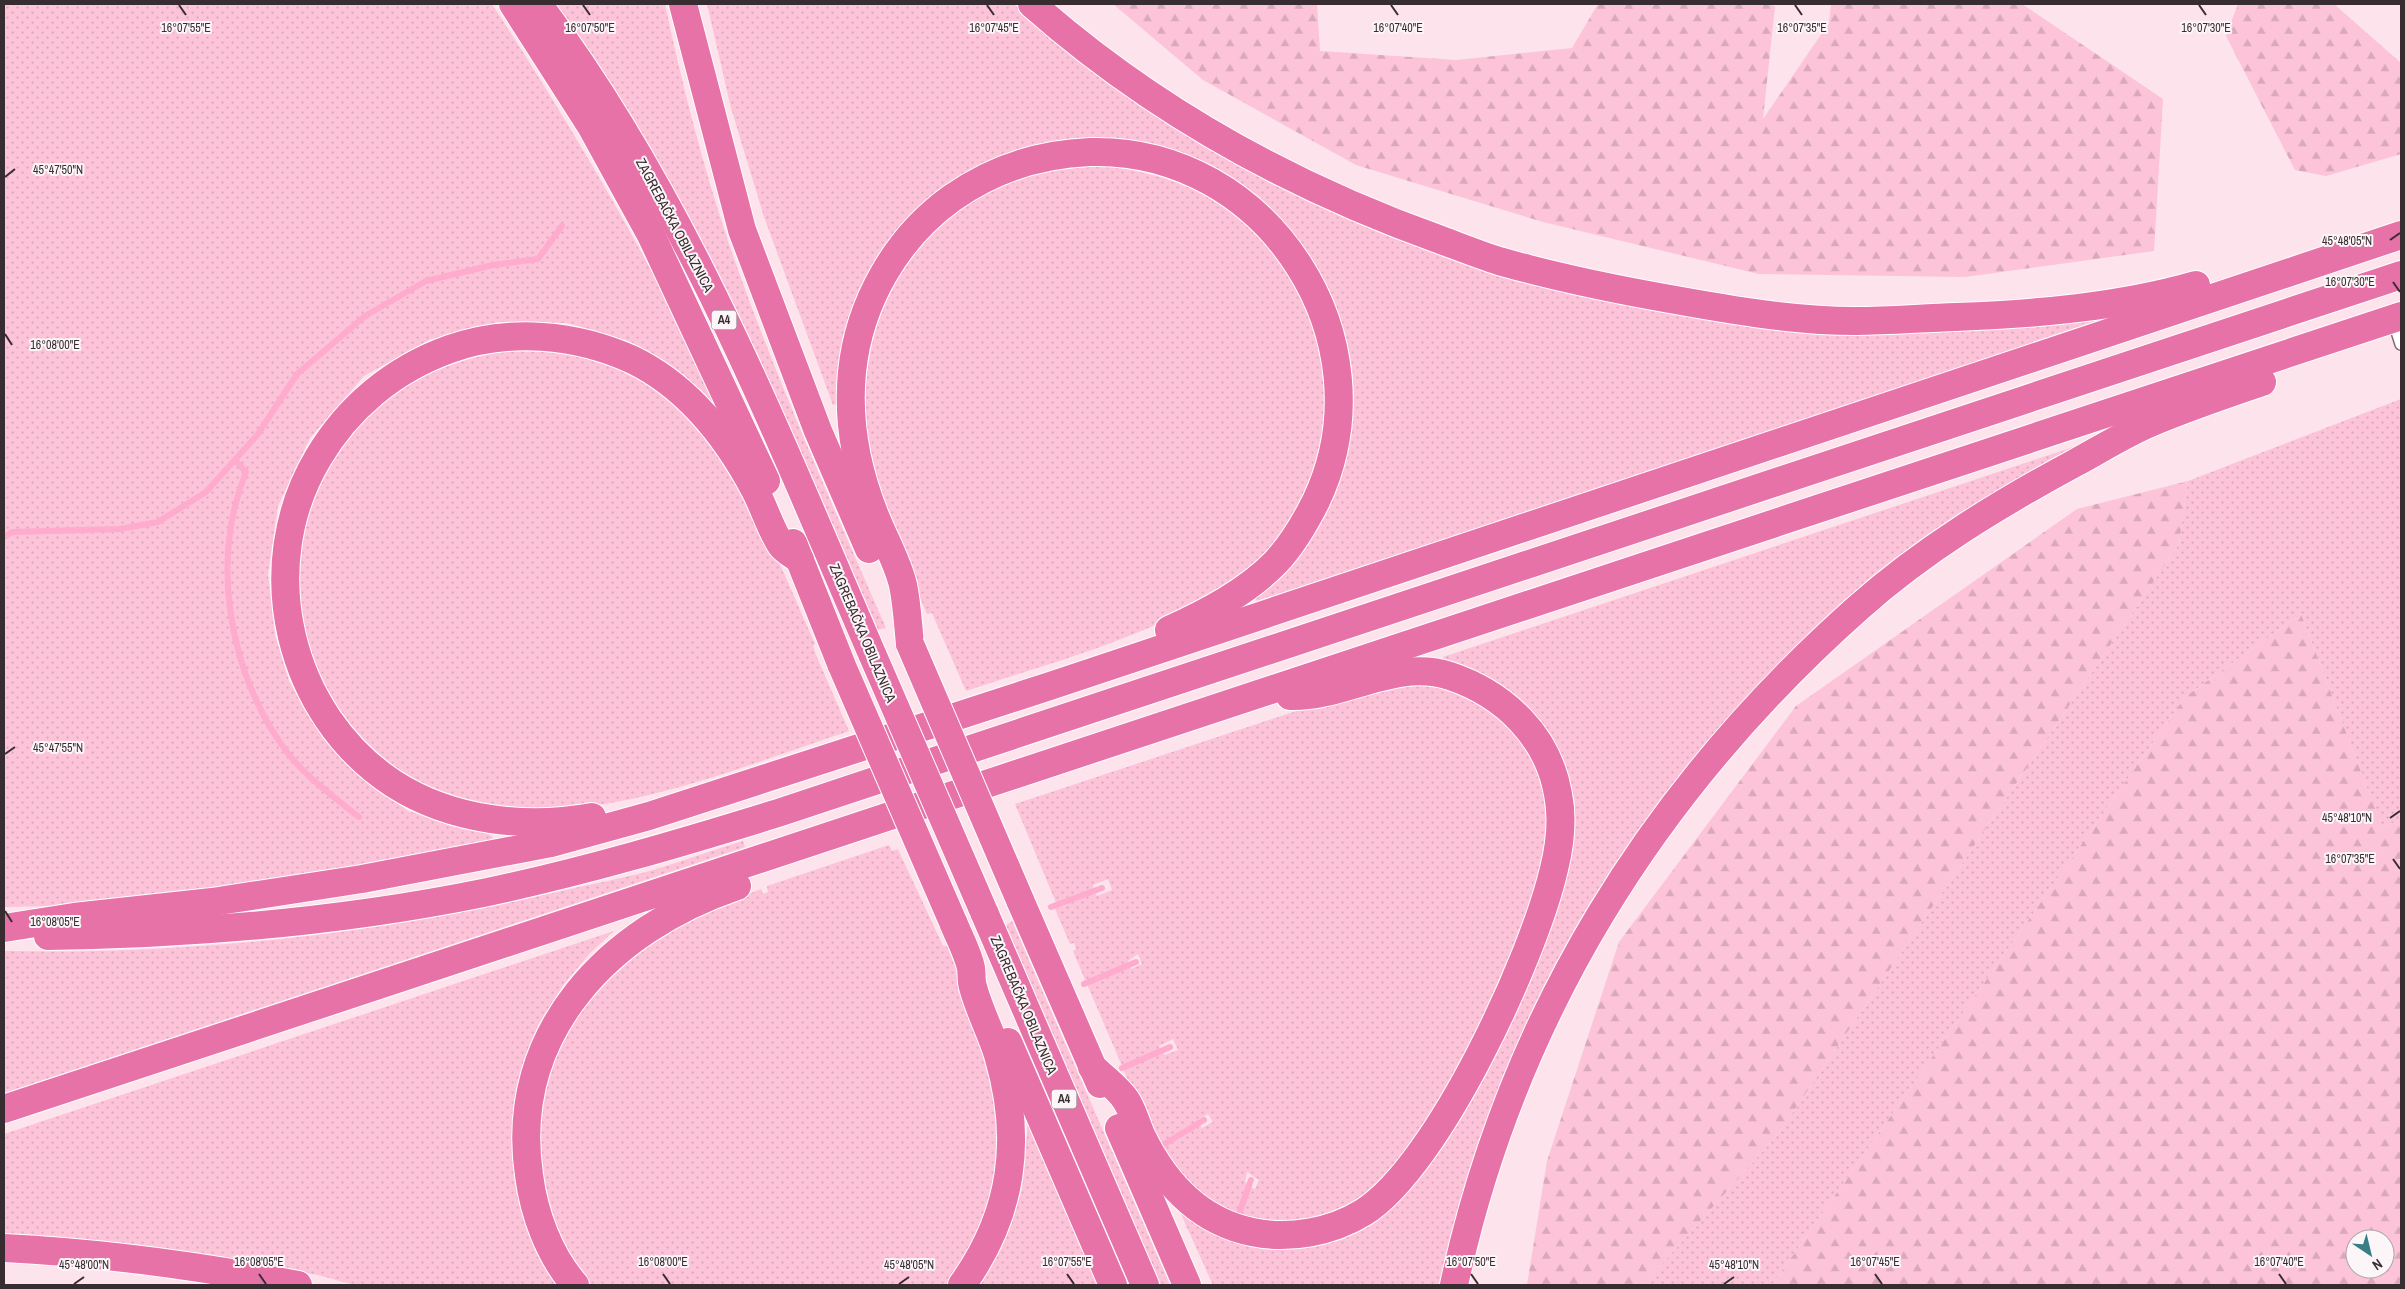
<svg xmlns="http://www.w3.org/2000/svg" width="2405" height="1289" font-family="'Archivo Narrow',sans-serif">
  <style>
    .grass { fill: url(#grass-dots) }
    .forest { fill: url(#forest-firs); fill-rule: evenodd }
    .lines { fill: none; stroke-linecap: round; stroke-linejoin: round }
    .stream { stroke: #feabcd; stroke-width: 6 }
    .service-casing { stroke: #856a74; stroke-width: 14 }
    .motorway-casing { stroke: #fff; stroke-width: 30 }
    .service { stroke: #fff; stroke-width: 11 }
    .motorway { stroke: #e672a7; stroke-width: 28 }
    .motorway-bridge-casing { stroke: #fff; stroke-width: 30; stroke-linecap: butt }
    .motorway-bridge { stroke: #e672a7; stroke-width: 28 }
    .ticks { fill: none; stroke: #372c30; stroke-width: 2 }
    .labels { text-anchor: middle; stroke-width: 4; stroke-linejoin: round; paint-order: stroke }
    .shield { fill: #fcf6f8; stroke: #72696c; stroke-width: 1 }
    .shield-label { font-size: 12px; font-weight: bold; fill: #372c30 }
    .street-label { font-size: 14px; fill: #372c30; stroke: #fcf6f8 }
    .ticks-label { font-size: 12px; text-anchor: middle; fill: #372c30; stroke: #fcf6f8; stroke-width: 4; stroke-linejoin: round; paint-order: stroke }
  </style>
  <defs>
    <pattern id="grass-dots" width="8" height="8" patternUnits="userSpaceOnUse" patternTransform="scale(1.25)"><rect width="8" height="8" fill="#fcc3d9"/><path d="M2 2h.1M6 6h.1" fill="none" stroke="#d9a8bb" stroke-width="1.8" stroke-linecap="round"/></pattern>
    <pattern id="forest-firs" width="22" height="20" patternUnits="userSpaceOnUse" patternTransform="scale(1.25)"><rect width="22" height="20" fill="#fcc3d9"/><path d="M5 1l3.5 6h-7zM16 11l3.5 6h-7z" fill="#d9a8bb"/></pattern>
  </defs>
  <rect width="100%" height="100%" fill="#fce3ec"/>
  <g class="grass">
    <path d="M4 4H492C551 95 608 189 659 285 680 326 699 368 719 409L701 390 666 363 629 341 567 323 498 322 429 340 364 376 310 438 278 506 268 574 275 635 289 681 323 739 364 779 408 811 488 834 493 837 490 841 408 858 97 905 4 907Z"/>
    <path d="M554 4H665C682 85 703 166 729 244 774 375 831 502 886 628L877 630C820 501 769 370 704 245 660 161 608 82 554 4Z"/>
    <path d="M707 4H1014L1079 59 1507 275 1601 300 1704 318 2115 316 1257 601 1255 599 1258 595C1277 572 1303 548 1320 523 1344 486 1356 421 1353 377 1349 334 1333 292 1309 255 1267 190 1191 145 1113 141 1103 140 1091 138 1081 140 1064 142 1047 148 1030 152 999 159 971 169 944 187 899 216 857 280 845 332 840 355 838 380 837 404L833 405 764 217 731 108Z"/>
    <path d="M1105 166C1151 172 1195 184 1232 213 1267 240 1298 280 1314 322 1317 331 1318 342 1320 351 1324 374 1328 401 1325 424 1319 476 1289 535 1249 569 1171 633 1060 659 966 691L932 613 927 614C904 560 877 504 868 445 853 345 895 240 987 192 1024 173 1065 168 1105 166Z"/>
    <path d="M508 351C533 352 559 351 584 358 716 391 765 532 815 644L813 646 816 655 849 731C734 769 603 826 481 806 443 799 404 777 376 751 260 647 275 457 415 381 444 365 475 356 508 351Z"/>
    <path d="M2401 399V820L2382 827 2301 614 2185 697 1772 1285H1643L1778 1134 2179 544 2188 481Z"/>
    <path d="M2079 445 2021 478 1656 808 1465 1194 1441 1285H1213L1180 1212 1213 1232 1366 1226 1395 1205 1427 1170 1465 1109 1537 959 1569 870 1575 801 1562 759 1546 730 1523 702 1494 682 1460 665 1442 660 1443 657Z"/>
    <path d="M1425 682 1468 695 1501 717 1529 749 1543 779 1549 832 1541 873 1525 921 1470 1045 1436 1108 1390 1175 1366 1196 1340 1211 1313 1220 1281 1224 1239 1217 1249 1186 1255 1189 1259 1180 1247 1172 1245 1182 1247 1184 1237 1215 1231 1214 1191 1188 1160 1149 1199 1124 1202 1128 1213 1122 1208 1114 1198 1120 1199 1123 1159 1147 1123 1069 1163 1053 1165 1055 1178 1050 1173 1039 1159 1046 1160 1050 1122 1066 1087 984 1130 966 1131 969 1142 964 1138 954 1128 961 1129 964 1086 982 1073 951 1076 949 1074 943 1070 944 1055 909 1095 893 1097 896 1112 890 1108 879 1093 885 1094 890 1057 905 1015 804 1354 692Z"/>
    <path d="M743 841 745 847 4 1093V951C190 955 376 934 557 892 589 884 622 879 653 870 683 861 713 850 743 841Z"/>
    <path d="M895 843 943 946H947L978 1026 998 1109 997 1175 989 1209 963 1263 946 1285H591C527 1205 521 1092 582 1008 588 999 594 988 602 981 649 937 702 911 761 889L763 894 768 892 767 886 889 845 892 851 898 849Z"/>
    <path d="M1012 921 1170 1285H1161L1005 926Z"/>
    <path d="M614 931 590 953 564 984 538 1025 517 1085 513 1138 517 1188 560 1285H354L318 1275 210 1255 101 1242 4 1235V1134Z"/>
    <path d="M1028 1123 1034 1134 1098 1285H978L1007 1234 1022 1189Z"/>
  </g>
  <g class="forest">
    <path d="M1113 4H1317L1320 51 1456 60 1572 48 1598 4H1766L1775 6 1763 119 1829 23 1831 4H2022L2163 99 2154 251 1965 277 1759 274 1543 222 1356 165 1203 80Z"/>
    <path d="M2238 4H2334L2401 63V154L2326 176 2295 170 2226 36Z"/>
    <path d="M2188 481 2179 544 1778 1134 1643 1285H1527L1547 1161 1619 942 1796 706 2077 509Z"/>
    <path d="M2301 614 2382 827 2401 820V1285H1772L2185 697ZM2355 1239H2385V1269H2355Z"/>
  </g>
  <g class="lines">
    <g class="stream">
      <path d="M235 460 246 472C211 559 228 664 279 741 299 772 331 795 359 817"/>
      <path d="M4 537 12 532 119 529 158 522 206 492 258 434 297 374 365 316 426 281 493 265 538 259 562 226"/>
      <path d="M1051 907 1102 888"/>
      <path d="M1084 984 1136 962"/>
      <path d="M1122 1068 1170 1047"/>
      <path d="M1158 1148 1204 1120"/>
      <path d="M1237 1219 1251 1180"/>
    </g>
    <defs>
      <path id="service" d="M2393 319 2401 344"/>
      <g id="motorway">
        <path d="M513 4 591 126 651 235 766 481"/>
        <path d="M538 4C686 200 776 432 873 656"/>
        <path d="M683 4 742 230 818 431 869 549"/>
        <path d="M1032 4C1151 109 1292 187 1441 240 1460 247 1480 255 1499 261 1555 277 1613 289 1670 299 1731 310 1794 321 1856 321 1889 321 1922 318 1956 317 2036 314 2119 307 2196 285"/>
        <path d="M793 543 842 666"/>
        <path d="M910 644C908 625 907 604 903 585 898 564 886 542 878 523 858 476 847 423 852 372 859 303 896 238 952 198 993 169 1041 154 1090 152 1268 147 1392 341 1316 501 1305 523 1293 544 1276 562 1247 592 1206 613 1169 630"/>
        <path d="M592 817C526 829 452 821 394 784 288 715 253 567 318 458 348 407 394 369 450 349 509 328 576 334 633 360 688 387 727 437 755 490 764 507 771 530 781 545 785 551 794 555 800 560"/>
        <path d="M1020 900 1100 1084"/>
        <path d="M984 912 1145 1285"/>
        <path d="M953 922C959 937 968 953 971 968 972 975 971 981 973 987 979 1010 991 1032 998 1055 1023 1139 1013 1214 962 1285"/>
        <path d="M4 928 74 917 212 902 362 879 551 843 649 816 1050 686 2401 235"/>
        <path d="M48 936C194 934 340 922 483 893 583 872 681 843 778 813L2401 275"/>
        <path d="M1008 1042 1113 1285"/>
        <path d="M1092 1067C1102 1076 1114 1085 1122 1095 1132 1106 1136 1124 1142 1137 1165 1184 1199 1221 1252 1232 1289 1240 1332 1232 1364 1212 1439 1164 1534 956 1554 869 1560 845 1563 819 1558 794 1548 736 1504 694 1450 676 1394 658 1344 698 1290 696"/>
        <path d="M4 1109 2401 316"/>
        <path d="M1119 1128 1187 1285"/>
        <path d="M4 1248C104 1253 200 1266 298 1285"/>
        <path d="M575 1285C549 1255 534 1214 529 1175 508 1032 610 929 737 886"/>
        <path d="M1454 1285C1512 1016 1653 790 1858 608 1923 550 1999 504 2075 463 2099 450 2123 435 2148 424 2185 408 2224 395 2262 382"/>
      </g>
    </defs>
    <use href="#service" class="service-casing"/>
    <use href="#motorway" class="motorway-casing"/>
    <use href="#service" class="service"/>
    <use href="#motorway" class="motorway"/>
    <defs>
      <g id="motorway-bridge">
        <path d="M910 644 1020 900"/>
        <path d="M873 656 984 912"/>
        <path d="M842 666 953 922"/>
      </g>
    </defs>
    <use href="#motorway-bridge" class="motorway-bridge-casing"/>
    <use href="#motorway-bridge" class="motorway-bridge"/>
  </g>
  <path class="ticks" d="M179 5 186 15M583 5 590 15M987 5 994 15M1391 5 1398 15M1795 5 1802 15M2199 5 2206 15M5 177 15 169M2390 240 2400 233M2393 282 2400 292M5 334 12 345M5 754 15 747M2390 818 2400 811M2393 859 2400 869M5 911 12 922M259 1274 266 1284M663 1274 670 1284M1067 1274 1074 1284M1471 1274 1478 1284M1875 1274 1882 1284M2279 1274 2286 1284M74 1284 84 1277M899 1284 909 1277M1724 1284 1734 1277"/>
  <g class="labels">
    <g class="shield">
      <rect x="711.5" y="310.5" width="25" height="19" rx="4"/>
      <rect x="1051.5" y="1089.5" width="25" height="19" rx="4"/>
    </g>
    <g class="shield-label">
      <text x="724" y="324">A4</text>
      <text x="1064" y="1103">A4</text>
    </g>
    <g class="street-label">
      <text transform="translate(675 225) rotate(62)" y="5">ZAGREBAČKA OBILAZNICA</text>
      <text transform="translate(863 633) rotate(67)" y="5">ZAGREBAČKA OBILAZNICA</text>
      <text transform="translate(1024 1005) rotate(67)" y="5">ZAGREBAČKA OBILAZNICA</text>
    </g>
  </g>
  <g class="ticks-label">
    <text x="186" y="32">16°07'55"E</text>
    <text x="590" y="32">16°07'50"E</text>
    <text x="994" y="32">16°07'45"E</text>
    <text x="1398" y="32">16°07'40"E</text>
    <text x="1802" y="32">16°07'35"E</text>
    <text x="2206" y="32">16°07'30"E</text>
    <text x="58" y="174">45°47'50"N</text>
    <text x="2347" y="245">45°48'05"N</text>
    <text x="2350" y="286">16°07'30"E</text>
    <text x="55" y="349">16°08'00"E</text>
    <text x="58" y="752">45°47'55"N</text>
    <text x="2347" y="822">45°48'10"N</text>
    <text x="2350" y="863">16°07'35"E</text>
    <text x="55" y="926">16°08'05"E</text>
    <text x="259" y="1266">16°08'05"E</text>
    <text x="663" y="1266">16°08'00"E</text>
    <text x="1067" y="1266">16°07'55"E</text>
    <text x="1471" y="1266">16°07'50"E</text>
    <text x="1875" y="1266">16°07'45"E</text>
    <text x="2279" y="1266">16°07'40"E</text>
    <text x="84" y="1269">45°48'00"N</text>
    <text x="909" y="1269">45°48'05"N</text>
    <text x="1734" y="1269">45°48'10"N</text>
  </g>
  <rect width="2405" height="1289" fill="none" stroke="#372c30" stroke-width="10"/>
  <g transform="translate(2370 1254) rotate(145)"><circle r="24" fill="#fcf6f8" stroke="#ada5a8"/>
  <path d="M0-4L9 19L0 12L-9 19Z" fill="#377f84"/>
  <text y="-8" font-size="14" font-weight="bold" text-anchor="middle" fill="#372c30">N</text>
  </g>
</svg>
